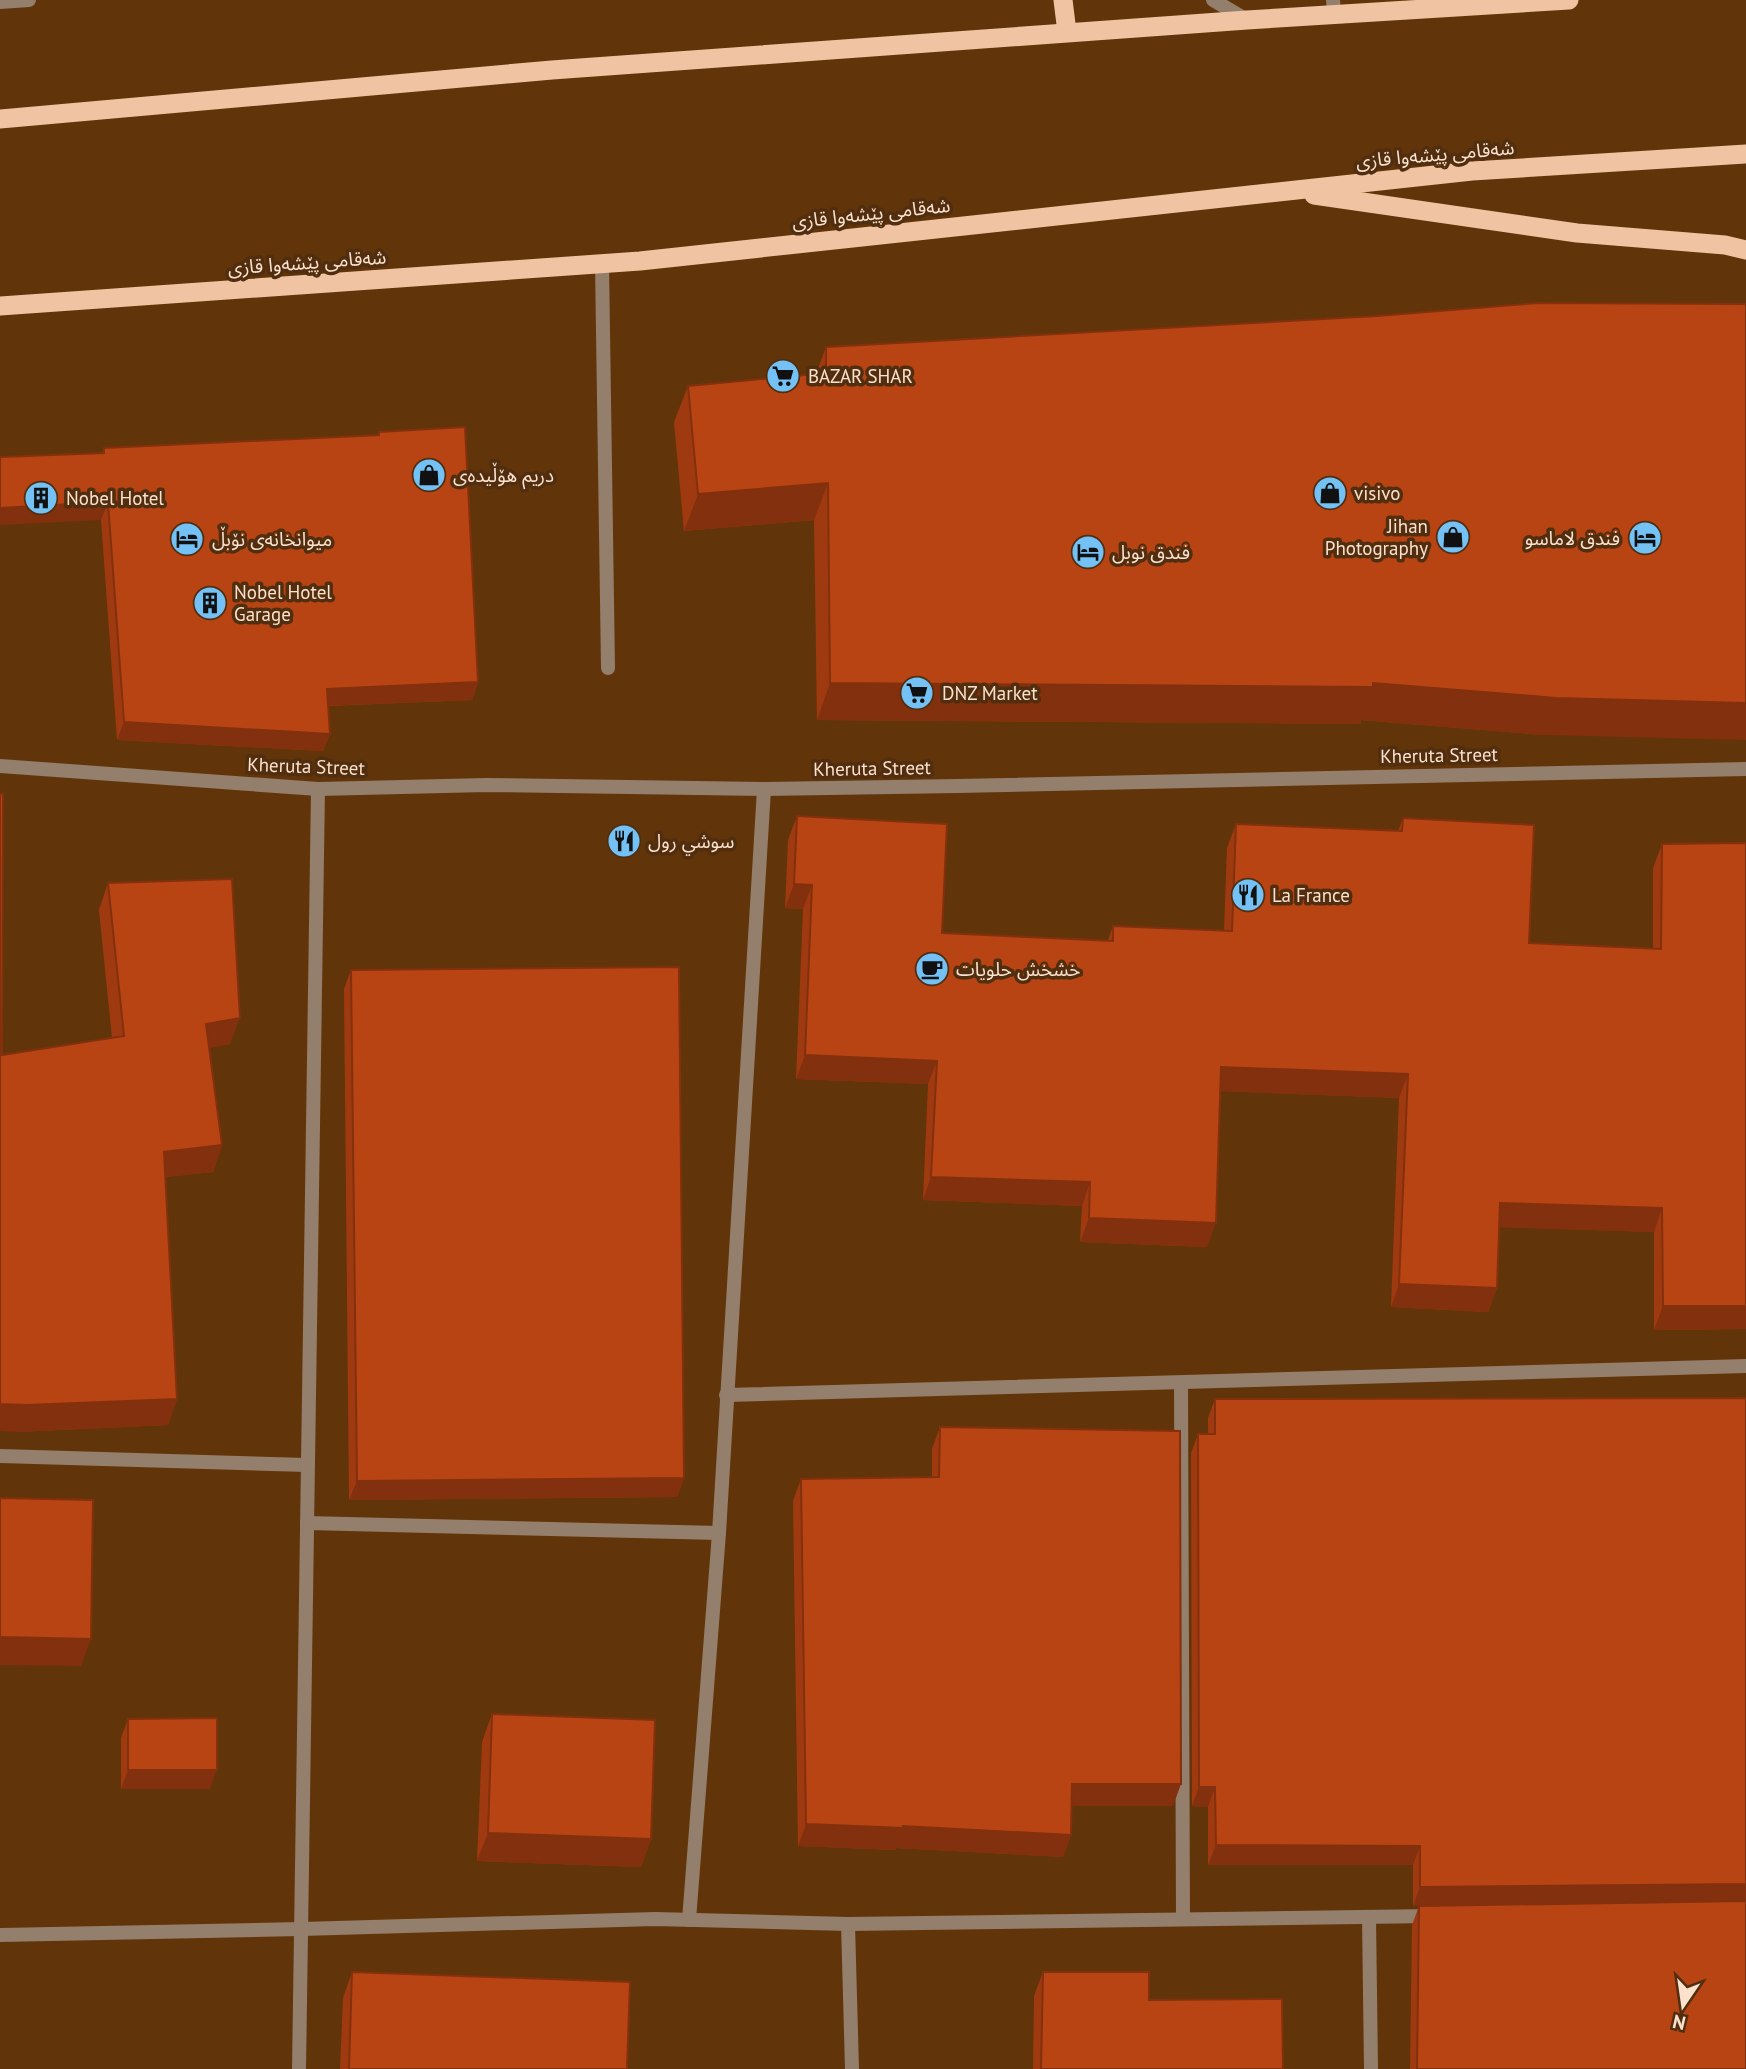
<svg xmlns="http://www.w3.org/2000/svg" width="1746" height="2069" font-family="'PT Sans','Noto Sans Arabic',sans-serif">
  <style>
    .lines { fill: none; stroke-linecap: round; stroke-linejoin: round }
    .service { stroke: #947e6c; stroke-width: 14 }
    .minor { stroke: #947e6c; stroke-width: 14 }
    .tertiary { stroke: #947e6c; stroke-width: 14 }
    .trunk { stroke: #f0c4a2; stroke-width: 19 }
    .wall { fill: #9f3a10 }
    .shaded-wall { fill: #82300d }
    .building { fill: #b94413; stroke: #82300d; stroke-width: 2 }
    .labels { text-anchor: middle; stroke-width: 7; stroke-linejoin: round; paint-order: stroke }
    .street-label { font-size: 19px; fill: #fce1cc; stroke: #502e0f }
    .poi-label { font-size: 19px; fill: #fce1cc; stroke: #502e0f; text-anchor: start }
  </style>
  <rect width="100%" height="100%" fill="#613509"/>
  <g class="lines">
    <g class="service">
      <path d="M1333 0 1334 14"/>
      <path d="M0 1935 301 1929"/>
    </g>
    <g class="minor">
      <path d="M602 264 608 668"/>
      <path d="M0 766 318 789 486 785 764 789 958 786 1746 769"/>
      <path d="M1181 1383 1183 1918"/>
      <path d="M726 1395 1746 1366"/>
      <path d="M0 1456 307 1465"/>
      <path d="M307 1523 719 1533"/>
      <path d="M1369 1917 1371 2069"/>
      <path d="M689 1920 719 1533 764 789"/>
      <path d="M848 1924 852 2069"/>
      <path d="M301 1929 655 1919 848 1924 1433 1916"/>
      <path d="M299 2069 318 789"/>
    </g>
    <g class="tertiary">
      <path d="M1213 0 1247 20"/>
      <path d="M0 2 29 0"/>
    </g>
    <g class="trunk">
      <path d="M1063 0 1067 32"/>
      <path d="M0 119 552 70 1247 20 1569 0"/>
      <path d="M1314 195 1577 233 1725 245 1746 250"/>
      <path d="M0 306 640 261 1472 171 1746 154"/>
    </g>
  </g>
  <g class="wall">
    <path d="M826 347 1543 735 1361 720 1360 724 817 720 814 520 684 531 674 422 688 386 816 374Z"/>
    <path d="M379 432 478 682 472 700 328 706 330 734 323 751 117 740 101 520 102 453 104 448 377 436Z"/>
    <path d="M797 816 942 933 1108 940 1113 926 1224 931 1227 848 1236 824 1398 831 1403 818 1529 943 1653 949V868L1662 844 1746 843V1329L1654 1330V1232L1499 1227 1497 1288 1488 1312 1391 1307 1399 1098 1221 1091 1207 1247 1080 1242 1082 1206 923 1200 928 1084 796 1079 803 909 785 908 788 840Z"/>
    <path d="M108 883 230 1044 209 1048 222 1145 213 1172 165 1177 177 1399 168 1425 17 1432 2 1055 112 1038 99 910Z"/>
    <path d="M351 970 684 1478 677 1497 349 1500 344 989Z"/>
    <path d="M1215 1399 1746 2069H1410L1412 1925 1419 1906H1413V1865H1208V1807L1192 1806 1191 1453 1198 1434H1208V1418Z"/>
    <path d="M940 1427 1173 1806H1071V1835L1063 1857 896 1848V1850L798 1846 793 1501 801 1479 932 1477V1449Z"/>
    <path d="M492 1714 651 1839 641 1867 477 1861 482 1742Z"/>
    <path d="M128 1719 210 1789H121V1738Z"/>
    <path d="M352 1972 627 2069H340L343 1998Z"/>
    <path d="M1043 1972 1149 2000 1283 2069H1033L1034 1996Z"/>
  </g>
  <g class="shaded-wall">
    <path d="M828 483 814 520 684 531 698 494Z"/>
    <path d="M108 502 101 520 0 525V508Z"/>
    <path d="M478 682 472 700 320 706 327 689Z"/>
    <path d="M830 683H1373L1746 703V740L1543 735 1361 720 1360 724 817 720Z"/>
    <path d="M124 722 330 734 323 751 117 740Z"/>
    <path d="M794 884 812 885 803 909 785 908Z"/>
    <path d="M240 1018 230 1044 197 1051 206 1024Z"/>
    <path d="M805 1055 937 1061 928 1084 796 1079Z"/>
    <path d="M1221 1067 1408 1074 1399 1098 1213 1091Z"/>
    <path d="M222 1145 213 1172 154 1178 164 1152Z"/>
    <path d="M931 1177 1090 1182 1082 1206 923 1200Z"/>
    <path d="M1500 1203 1662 1208 1654 1232 1491 1227Z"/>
    <path d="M1089 1218 1216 1223 1207 1247 1080 1242Z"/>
    <path d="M1399 1284 1497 1288 1488 1312 1391 1307Z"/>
    <path d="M1663 1306H1746V1329L1654 1330Z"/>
    <path d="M177 1399 168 1425 17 1432 0 1431V1404Z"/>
    <path d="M684 1478 677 1497 349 1500 357 1481Z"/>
    <path d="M0 1637 91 1639 81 1666 0 1665Z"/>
    <path d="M128 1770H217L210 1789H121Z"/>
    <path d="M1072 1784H1181L1173 1806H1064Z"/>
    <path d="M1199 1787H1215L1208 1807 1192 1806Z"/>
    <path d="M806 1824 903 1826 1071 1835 1063 1857 896 1848V1850L798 1846Z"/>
    <path d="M488 1833 651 1839 641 1867 477 1861Z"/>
    <path d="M1216 1845 1420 1846 1413 1865H1208Z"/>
    <path d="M1746 1884V1903L1413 1906 1420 1887Z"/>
  </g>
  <g class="building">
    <path d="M1537 303 1746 304V703L1556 698 1373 683V687L830 683 828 483 698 494 688 386 826 373V347L1377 316Z"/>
    <path d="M465 427 478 682 327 689 330 734 124 722 108 502 0 508V457L104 453V448L379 435V432Z"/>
    <path d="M0 794H3L2 1055 124 1036 108 883 232 879 240 1018 206 1024 222 1145 164 1152 177 1399 27 1405 0 1404Z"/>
    <path d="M797 816 947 824 942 933 1113 941V926L1232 931 1236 824 1402 831 1403 818 1534 825 1529 943 1661 949 1662 844 1746 843V1306H1663L1662 1208 1500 1203 1497 1288 1399 1284 1408 1074 1221 1067 1216 1223 1089 1218 1090 1182 931 1177 937 1061 805 1055 812 885 794 884Z"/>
    <path d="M679 967 684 1478 357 1481 351 970Z"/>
    <path d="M1746 1398V1884L1420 1887V1846L1216 1845 1215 1787H1199L1198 1434H1215V1399Z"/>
    <path d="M940 1427 1180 1431 1181 1784H1072L1071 1835 903 1826 904 1828 806 1824 801 1479 939 1477Z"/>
    <path d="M0 1498 93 1500 91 1639 0 1637Z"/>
    <path d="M492 1714 655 1720 651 1839 488 1833Z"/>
    <path d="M217 1718V1770H128V1719Z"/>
    <path d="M1746 1901V2069H1417L1419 1906Z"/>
    <path d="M352 1972 630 1982 627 2069H349Z"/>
    <path d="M1043 1972H1149V2000L1282 1999 1283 2069H1041Z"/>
  </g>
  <defs>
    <symbol id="supermarket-disc" viewBox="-11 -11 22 22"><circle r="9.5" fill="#73c1f5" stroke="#502e0f"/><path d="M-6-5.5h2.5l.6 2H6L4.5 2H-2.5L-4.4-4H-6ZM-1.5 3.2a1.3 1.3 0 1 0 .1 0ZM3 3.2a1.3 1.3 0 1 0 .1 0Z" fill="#111"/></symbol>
    <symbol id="shop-disc" viewBox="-11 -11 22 22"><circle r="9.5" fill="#73c1f5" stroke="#502e0f"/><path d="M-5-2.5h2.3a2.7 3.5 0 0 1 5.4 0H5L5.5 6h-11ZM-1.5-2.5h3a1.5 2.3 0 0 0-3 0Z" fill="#111"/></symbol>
    <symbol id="building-disc" viewBox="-11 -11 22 22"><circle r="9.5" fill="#73c1f5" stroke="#502e0f"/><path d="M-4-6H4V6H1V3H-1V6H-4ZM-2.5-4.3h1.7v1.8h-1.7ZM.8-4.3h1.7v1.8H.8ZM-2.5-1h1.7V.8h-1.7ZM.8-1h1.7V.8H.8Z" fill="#111"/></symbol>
    <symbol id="hotel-disc" viewBox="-11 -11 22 22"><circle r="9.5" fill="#73c1f5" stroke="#502e0f"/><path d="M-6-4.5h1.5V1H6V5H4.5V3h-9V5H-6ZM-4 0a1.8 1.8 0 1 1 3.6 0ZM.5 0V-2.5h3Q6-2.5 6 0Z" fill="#111"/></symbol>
    <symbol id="restaurant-disc" viewBox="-11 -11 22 22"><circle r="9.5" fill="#73c1f5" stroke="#502e0f"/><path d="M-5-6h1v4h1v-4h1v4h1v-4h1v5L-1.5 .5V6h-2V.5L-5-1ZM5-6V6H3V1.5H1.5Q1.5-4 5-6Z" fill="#111"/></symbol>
    <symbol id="cafe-disc" viewBox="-11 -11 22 22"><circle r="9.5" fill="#73c1f5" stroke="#502e0f"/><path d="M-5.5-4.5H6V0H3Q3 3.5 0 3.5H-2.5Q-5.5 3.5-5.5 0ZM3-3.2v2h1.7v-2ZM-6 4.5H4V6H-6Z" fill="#111"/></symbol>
  </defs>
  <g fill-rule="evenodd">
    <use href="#supermarket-disc" x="764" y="357" width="38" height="38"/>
    <use href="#shop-disc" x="410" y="456" width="38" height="38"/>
    <use href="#shop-disc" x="1311" y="474" width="38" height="38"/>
    <use href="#building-disc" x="22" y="479" width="38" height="38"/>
    <use href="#shop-disc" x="1434" y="518" width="38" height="38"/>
    <use href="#hotel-disc" x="1626" y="519" width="38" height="38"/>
    <use href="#hotel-disc" x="168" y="520" width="38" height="38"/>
    <use href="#hotel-disc" x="1069" y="533" width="38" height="38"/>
    <use href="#building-disc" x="191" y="584" width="38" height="38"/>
    <use href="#supermarket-disc" x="898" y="674" width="38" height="38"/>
    <use href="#restaurant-disc" x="605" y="822" width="38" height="38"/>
    <use href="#restaurant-disc" x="1229" y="876" width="38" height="38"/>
    <use href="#cafe-disc" x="913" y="950" width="38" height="38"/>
  </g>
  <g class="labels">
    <g class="street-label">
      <text transform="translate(1435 154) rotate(-5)" y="7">شەقامی پێشەوا قازی</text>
      <text transform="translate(871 213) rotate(-6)" y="7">شەقامی پێشەوا قازی</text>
      <text transform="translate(307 262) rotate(-4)" y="7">شەقامی پێشەوا قازی</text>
      <text transform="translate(1439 755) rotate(-1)" y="7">Kheruta Street</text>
      <text transform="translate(306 766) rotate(2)" y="7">Kheruta Street</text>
      <text transform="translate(872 768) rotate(-1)" y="7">Kheruta Street</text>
    </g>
    <g class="poi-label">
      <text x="808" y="383">BAZAR SHAR</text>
      <text x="453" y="482">دریم ھۆڵیدەی</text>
      <text x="1354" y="500">visivo</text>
      <text x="66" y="505">Nobel Hotel</text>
      <text x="1428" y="533" text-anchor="end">Jihan<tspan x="1428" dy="22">Photography</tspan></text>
      <text x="1620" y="545" text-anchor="end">فندق لاماسو</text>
      <text x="212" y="546">میوانخانەی نۆبڵ</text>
      <text x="1112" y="559">فندق نوبل</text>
      <text x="234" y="599">Nobel Hotel<tspan x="234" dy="22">Garage</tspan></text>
      <text x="942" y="700">DNZ Market</text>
      <text x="648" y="848">سوشي رول</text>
      <text x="1272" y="902">La France</text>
      <text x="956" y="976">خشخش حلويات</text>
    </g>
  </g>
  <g transform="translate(1683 2006) rotate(193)" stroke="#502e0f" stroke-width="5" paint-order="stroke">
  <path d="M0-5L12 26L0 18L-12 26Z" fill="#fce1cc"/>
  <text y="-10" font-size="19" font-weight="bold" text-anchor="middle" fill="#fce1cc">N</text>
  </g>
</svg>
